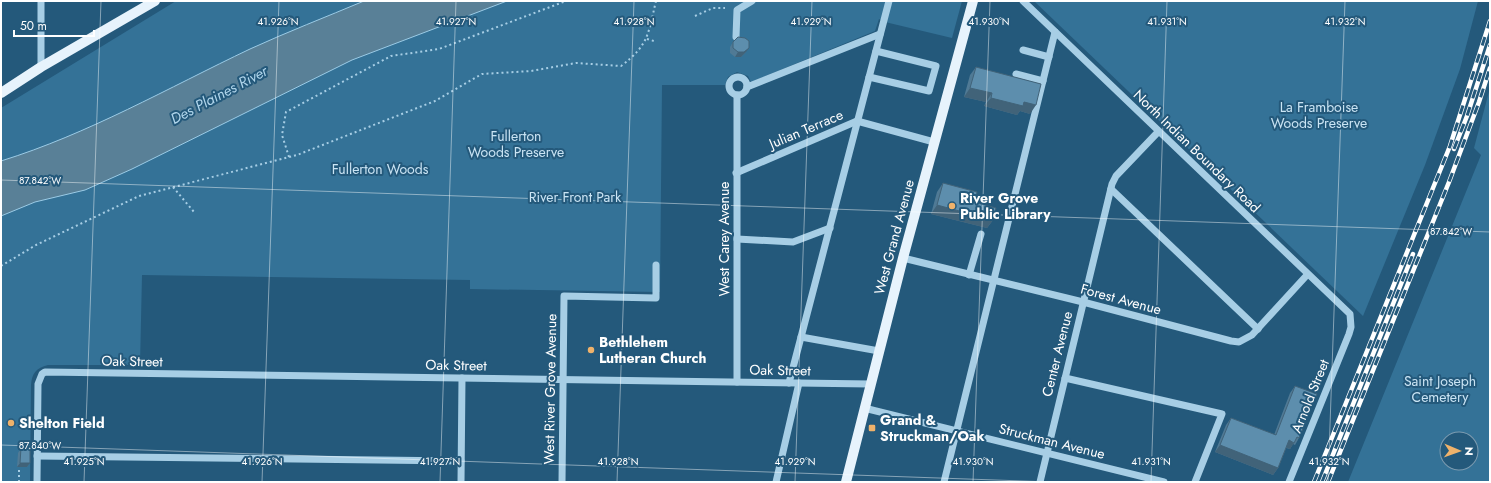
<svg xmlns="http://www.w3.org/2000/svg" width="1491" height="483" font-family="Jost,sans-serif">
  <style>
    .green { fill: #347297; fill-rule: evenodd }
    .water { fill: #598097; stroke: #9bcbe6 }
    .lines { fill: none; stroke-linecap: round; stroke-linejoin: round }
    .path { stroke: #a7cee5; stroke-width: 2; stroke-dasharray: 2 3; stroke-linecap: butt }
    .minor { stroke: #a7cee5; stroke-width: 7 }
    .major { stroke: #e7f3fc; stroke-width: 10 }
    .rail-casing { stroke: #fff; stroke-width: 4.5 }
    .rail { stroke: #24597b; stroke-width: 3; stroke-dasharray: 9; stroke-linecap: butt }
    .wall { fill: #507a95 }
    .shaded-wall { fill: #416379 }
    .building { fill: #5d8ead; stroke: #416379 }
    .ticks { fill: none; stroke: #fff; stroke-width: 1; stroke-opacity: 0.45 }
    .poi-dot { fill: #efb26b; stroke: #24597b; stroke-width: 1.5 }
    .labels { text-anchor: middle; stroke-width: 4; stroke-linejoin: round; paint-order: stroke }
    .park-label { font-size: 14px; fill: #cae4f4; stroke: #24597b }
    .street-label { font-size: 14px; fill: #fff; stroke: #24597b }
    .poi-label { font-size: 14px; font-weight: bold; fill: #fff; stroke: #24597b; text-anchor: start }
    .water-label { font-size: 15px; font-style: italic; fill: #b2d7ed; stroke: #24597b }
    .ticks-label { font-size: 10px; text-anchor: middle; fill: #fff; stroke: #24597b; stroke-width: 4; stroke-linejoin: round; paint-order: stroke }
  </style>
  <rect width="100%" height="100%" fill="#24597b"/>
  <g class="green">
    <path d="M176 1H962L952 38 885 22 879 19 875 31 751 82 748 76 737 72 728 77 725 85H662L660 292 470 289V280L142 275 140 365H48C36 368 32 373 31 385L30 482H1V108Z"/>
    <path d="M1034 1H1478L1460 69 1425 165 1363 316Z"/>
    <path d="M1490 88V482H1348L1481 155 1474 148ZM1447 439H1471V463H1447Z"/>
  </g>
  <path class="water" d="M364 1H507L352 60 132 169 85 190 35 202 1 216V161C88 134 168 88 250 49 287 32 326 17 364 1Z"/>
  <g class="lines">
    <g class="path">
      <path d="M695 16 713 8H725"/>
      <path d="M647 39 654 41"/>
      <path d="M289 157 282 135 286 112 391 56 439 49 566 1"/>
      <path d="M173 187 194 212"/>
      <path d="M1 266 36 245 139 196 297 155 435 101 482 74 531 71 576 63 621 66C649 45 648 34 656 1"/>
      <path d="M19 482V469"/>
    </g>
    <g class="minor">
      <path d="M1023 1 1350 314 1351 327 1349 334 1289 482"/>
      <path d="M736 37 737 10 752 1"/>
      <path d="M1023 50 1049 57"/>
      <path d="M41 67V1"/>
      <path d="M1016 74 1043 81"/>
      <circle cx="738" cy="86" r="9"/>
      <path d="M869 77 929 91 936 66 876 51"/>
      <path d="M747 87 880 34"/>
      <path d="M737 95V382"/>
      <path d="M736 173 857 121 934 142"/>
      <path d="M1111 189 1258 329"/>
      <path d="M737 239 793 242 830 228"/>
      <path d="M903 258 1083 302 1231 341 1239 342 1252 335 1307 275"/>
      <path d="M969 275 981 234"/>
      <path d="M801 337 879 351"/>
      <path d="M1065 378 1222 414 1195 482"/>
      <path d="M789 383 889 1"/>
      <path d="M864 408 1164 482"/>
      <path d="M37 456 461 461"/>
      <path d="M37 482 38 384 42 374 45 372 870 384"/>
      <path d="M461 482 462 378"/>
      <path d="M562 482 564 296 656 298V265"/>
      <path d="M776 482 799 383"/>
      <path d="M944 482 1055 32"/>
      <path d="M1040 482 1112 184 1116 176 1158 132"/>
    </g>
    <g class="major">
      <path d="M1 93 41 67 155 1"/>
      <path d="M846 482 903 258 973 1"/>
    </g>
    <defs>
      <g id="rail">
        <path d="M1454 149 1467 116 1490 45"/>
        <path d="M1314 482 1450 146 1490 21"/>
        <path d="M1322 482 1413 254"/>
        <path d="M1328 482 1449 182 1479 102 1490 68"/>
      </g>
    </defs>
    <use href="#rail" class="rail-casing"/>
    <use href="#rail" class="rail"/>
  </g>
  <g class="wall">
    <path d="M733 42 746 52 741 57H735L730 53V47Z"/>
    <path d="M976 67 1030 114 1020 111 1017 115 984 106 986 102 964 97 970 75Z"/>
    <path d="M943 183 975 202 993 220 987 228 931 214 937 192Z"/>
    <path d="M1295 386 1299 438 1295 445 1293 444 1290 449 1286 448 1278 468 1273 475 1215 452 1226 425 1231 418 1274 435 1290 393Z"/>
    <path d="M21 448 30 463 27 467H17L18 453Z"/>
  </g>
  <g class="shaded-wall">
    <path d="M749 48 746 52 741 57H735L738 52Z"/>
    <path d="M970 88 992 93 986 102 964 97Z"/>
    <path d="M991 98 1024 102 1036 105 1030 114 1020 111 1017 115 984 106Z"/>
    <path d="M937 205 993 220 987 228 931 214Z"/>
    <path d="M1289 440 1294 443 1290 449 1285 447Z"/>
    <path d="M1220 445 1278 468 1273 475 1215 452Z"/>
    <path d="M20 463H30L27 467H17Z"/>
  </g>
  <g class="building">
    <path d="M738 37 745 38 749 41V48L744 52H738L733 48V42Z"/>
    <path d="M976 67 1041 84 1036 105 1024 102 1023 106 991 98 992 93 970 88Z"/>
    <path d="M943 183 977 192 975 202 996 208 993 220 937 205Z"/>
    <path d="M1295 386 1317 394 1299 438 1297 437 1294 443 1289 440 1278 468 1220 445 1231 418 1276 435Z"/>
    <path d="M21 448H30V463H20Z"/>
  </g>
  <path class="ticks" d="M1 180 1490 232M1 445 1052 482M84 482 101 1M262 482 279 1M440 482 456 1M617 482 634 1M795 482 812 1M973 482 990 1M1151 482 1167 1M1328 482 1345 1"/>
  <g class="poi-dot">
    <circle cx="952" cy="206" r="4"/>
    <circle cx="591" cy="350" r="4"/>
    <circle cx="11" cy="423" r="4"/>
    <rect x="868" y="424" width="8" height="8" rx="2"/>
  </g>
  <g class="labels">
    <g class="park-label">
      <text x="1319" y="112">La Framboise<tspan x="1319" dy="16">Woods Preserve</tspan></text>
      <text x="516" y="141">Fullerton<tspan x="516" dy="16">Woods Preserve</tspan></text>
      <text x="380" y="174">Fullerton Woods</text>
      <text x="575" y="202">River Front Park</text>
      <text x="1440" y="386">Saint Joseph<tspan x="1440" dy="16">Cemetery</tspan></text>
    </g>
    <g class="street-label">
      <text transform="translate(806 129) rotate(-23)" y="5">Julian Terrace</text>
      <text transform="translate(1197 151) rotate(44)" y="5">North Indian Boundary Road</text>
      <text transform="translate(894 237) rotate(-75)" y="5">West Grand Avenue</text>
      <text transform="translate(724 239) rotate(-90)" y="5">West Carey Avenue</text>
      <text transform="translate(1121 299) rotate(15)" y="5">Forest Avenue</text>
      <text transform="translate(1057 354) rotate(-76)" y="5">Center Avenue</text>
      <text transform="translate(132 361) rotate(1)" y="5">Oak Street</text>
      <text transform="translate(456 365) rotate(1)" y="5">Oak Street</text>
      <text transform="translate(780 370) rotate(1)" y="5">Oak Street</text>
      <text transform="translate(550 389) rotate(-89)" y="5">West River Grove Avenue</text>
      <text transform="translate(1310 396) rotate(-68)" y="5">Arnold Street</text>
      <text transform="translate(1052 441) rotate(14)" y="5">Struckman Avenue</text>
    </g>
    <g class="poi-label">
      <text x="960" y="203">River Grove<tspan x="960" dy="16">Public Library</tspan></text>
      <text x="599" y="347">Bethlehem<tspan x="599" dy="16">Lutheran Church</tspan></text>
      <text x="880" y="425">Grand &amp;<tspan x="880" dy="16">Struckman/Oak</tspan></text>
      <text x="19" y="428">Shelton Field</text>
    </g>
    <g class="water-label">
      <text transform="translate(219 95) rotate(-28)" y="5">Des Plaines River</text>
    </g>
  </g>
  <g class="ticks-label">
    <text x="278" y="25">41.926°N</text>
    <text x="456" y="25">41.927°N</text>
    <text x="634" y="25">41.928°N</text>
    <text x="811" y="25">41.929°N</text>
    <text x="989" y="25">41.930°N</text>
    <text x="1167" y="25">41.931°N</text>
    <text x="1345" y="25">41.932°N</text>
    <text x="40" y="184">87.842°W</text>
    <text x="1451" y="235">87.842°W</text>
    <text x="40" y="449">87.840°W</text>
    <text x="84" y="465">41.925°N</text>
    <text x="262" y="465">41.926°N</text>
    <text x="440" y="465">41.927°N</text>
    <text x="618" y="465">41.928°N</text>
    <text x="795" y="465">41.929°N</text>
    <text x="973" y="465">41.930°N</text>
    <text x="1151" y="465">41.931°N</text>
    <text x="1329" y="465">41.932°N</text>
  </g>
  <rect width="1491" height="483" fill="none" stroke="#ffffff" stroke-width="4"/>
  <g transform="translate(1459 451) rotate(92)"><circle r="19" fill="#24597b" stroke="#7c9bb0"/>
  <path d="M0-3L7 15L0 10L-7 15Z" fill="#efb26b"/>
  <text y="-6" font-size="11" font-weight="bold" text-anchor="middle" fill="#ffffff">N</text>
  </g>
  <path d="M14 30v6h80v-6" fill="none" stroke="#ffffff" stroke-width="2"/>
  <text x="20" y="30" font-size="12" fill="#ffffff" stroke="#24597b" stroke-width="3" paint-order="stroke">50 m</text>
</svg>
